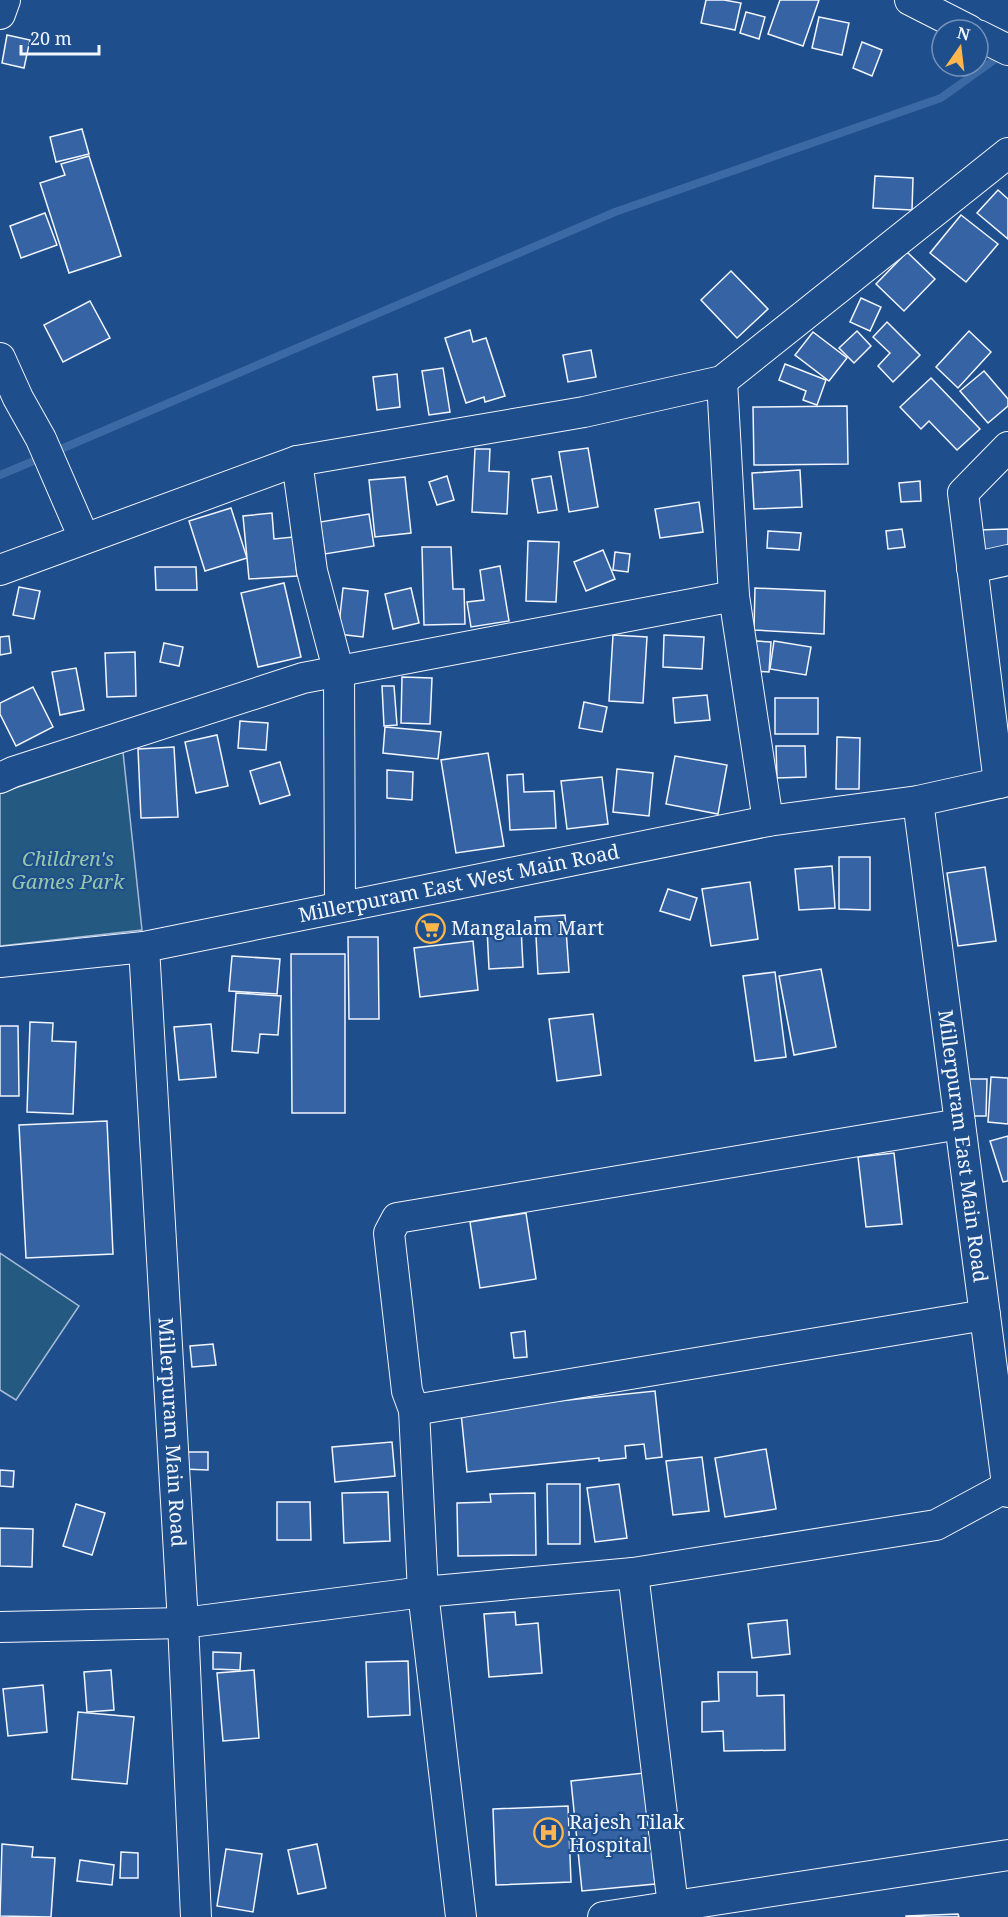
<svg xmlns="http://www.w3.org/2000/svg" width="1008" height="1917" font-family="'Noto Serif',serif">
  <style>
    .green { fill: #245a82; stroke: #a8bbd7; stroke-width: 1.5 }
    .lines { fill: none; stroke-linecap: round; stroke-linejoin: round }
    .stream { stroke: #3b69a3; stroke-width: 8 }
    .building { fill: #3563a3; stroke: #f2f6ff; stroke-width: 1.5 }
    .minor-casing { stroke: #f2f6ff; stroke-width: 32 }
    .minor { stroke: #1f4e8c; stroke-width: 30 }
    .labels { text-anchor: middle; stroke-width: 4.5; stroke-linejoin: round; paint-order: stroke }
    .park-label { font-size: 20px; font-style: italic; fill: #97c8a6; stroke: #1f4e8c }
    .street-label { font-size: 20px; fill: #f2f6ff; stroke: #1f4e8c }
    .poi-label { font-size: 20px; fill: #f2f6ff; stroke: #1f4e8c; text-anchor: start }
  </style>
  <rect width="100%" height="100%" fill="#1f4e8c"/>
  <g class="green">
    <path d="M123 752 142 930 0 946V793Z"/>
    <path d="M0 1253 79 1306 16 1400 0 1390Z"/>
  </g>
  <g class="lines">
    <g class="stream">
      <path d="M54 452 615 212 941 98 1001 55"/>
      <path d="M0 475 43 457"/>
    </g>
  </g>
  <g class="building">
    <path d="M706 0H724L741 3 735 30 701 23Z"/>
    <path d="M780 0H819L803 46 768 34Z"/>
    <path d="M746 12 765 17 759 39 740 33Z"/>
    <path d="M819 17 849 23 842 55 812 48Z"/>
    <path d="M7 35 30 40 24 68 2 63Z"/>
    <path d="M862 42 882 50 872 76 853 68Z"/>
    <path d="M82 129 89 154 56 162 50 137Z"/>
    <path d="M89 156 121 256 69 273 40 183 65 175 61 164Z"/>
    <path d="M875 176 913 178 912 210 873 208Z"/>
    <path d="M998 190 1008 199V239L977 213Z"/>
    <path d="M45 213 57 245 21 258 10 226Z"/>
    <path d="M961 215 998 244 966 282 930 253Z"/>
    <path d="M907 252 935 279 904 311 876 284Z"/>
    <path d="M731 271 768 309 737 338 701 300Z"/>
    <path d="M861 298 881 307 870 331 850 322Z"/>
    <path d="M90 301 110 338 63 362 44 325Z"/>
    <path d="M887 322 920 355 893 382 878 366 890 353 873 337Z"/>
    <path d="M470 330 473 342 486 338 505 396 485 402 484 397 466 403 445 338Z"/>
    <path d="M857 331 871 346 854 363 839 348Z"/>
    <path d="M969 331 991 352 958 388 936 367Z"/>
    <path d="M813 332 847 358 829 381 795 355Z"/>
    <path d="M591 350 596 377 568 382 563 355Z"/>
    <path d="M785 364 826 380 817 405 803 400 806 391 779 380Z"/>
    <path d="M443 368 450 412 429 415 422 371Z"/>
    <path d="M984 371 1008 399V406L988 423 960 391Z"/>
    <path d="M397 374 400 407 377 410 373 377Z"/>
    <path d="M931 378 980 429 957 450 929 421 921 429 900 407Z"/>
    <path d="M847 406 848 464 754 465 753 407Z"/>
    <path d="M588 448 598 507 569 512 559 452Z"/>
    <path d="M475 449H490L489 471 509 472 507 514 472 512Z"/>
    <path d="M800 470 802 507 754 509 752 473Z"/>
    <path d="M447 476 454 500 437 505 429 482Z"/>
    <path d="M551 476 557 510 538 513 532 479Z"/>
    <path d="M405 477 411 533 375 537 369 480Z"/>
    <path d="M920 481 921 501 901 502 899 483Z"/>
    <path d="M699 502 703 532 660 538 655 509Z"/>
    <path d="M231 508 247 558 205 571 189 521Z"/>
    <path d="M272 513 274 539 293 537 297 576 249 579 243 516Z"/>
    <path d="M369 514 374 546 325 554 320 522Z"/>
    <path d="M902 529 905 547 888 549 886 531Z"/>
    <path d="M1008 529V550L980 551 979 530Z"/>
    <path d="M768 531 801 533 799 550 767 548Z"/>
    <path d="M528 541 559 542 556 602 526 601Z"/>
    <path d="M422 547H451L453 589H464L465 624 424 625Z"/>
    <path d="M603 550 615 579 586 591 574 562Z"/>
    <path d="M615 552 630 554 628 572 613 570Z"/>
    <path d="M500 566 509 621 471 627 467 602 484 600 480 570Z"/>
    <path d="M155 567H196L197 590H156Z"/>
    <path d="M284 583 301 657 258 667 241 593Z"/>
    <path d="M19 587 40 591 34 619 13 615Z"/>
    <path d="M343 588 368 591 363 637 338 634Z"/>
    <path d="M411 588 419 623 393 629 385 594Z"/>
    <path d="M755 588 825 591 824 634 754 630Z"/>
    <path d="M613 635 647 637 643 703 609 701Z"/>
    <path d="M664 635 704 637 702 669 663 667Z"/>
    <path d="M9 636 11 653 0 655V637Z"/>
    <path d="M756 641 771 642 769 672 754 671Z"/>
    <path d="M774 641 811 647 806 675 770 669Z"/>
    <path d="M164 643 183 647 179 666 160 662Z"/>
    <path d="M135 652 136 696 107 697 105 653Z"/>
    <path d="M76 668 84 710 60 715 52 672Z"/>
    <path d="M402 677 432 678 430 724 401 723Z"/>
    <path d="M382 686H394L397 725 384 726Z"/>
    <path d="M33 687 53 727 16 746 0 714V703Z"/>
    <path d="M707 695 710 720 675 723 673 698Z"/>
    <rect x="775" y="698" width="43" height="36"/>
    <path d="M584 702 607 707 602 732 579 728Z"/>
    <path d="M240 721 268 723 266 750 238 748Z"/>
    <path d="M385 727 441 732 438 759 383 753Z"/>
    <path d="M217 735 228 786 196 793 185 742Z"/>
    <path d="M837 737 860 738 859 789H836Z"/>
    <path d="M776 746H805L806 777 777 778Z"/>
    <path d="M174 747 178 817 141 818 138 749Z"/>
    <path d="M488 753 504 846 456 853 441 760Z"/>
    <path d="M675 756 727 765 718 814 666 804Z"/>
    <path d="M280 762 290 795 260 804 250 771Z"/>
    <path d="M617 769 653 773 649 816 613 812Z"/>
    <path d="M387 770 413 772 412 800 387 798Z"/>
    <path d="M523 774 524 792 554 791 556 828 510 830 507 775Z"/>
    <path d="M602 777 608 824 567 829 561 781Z"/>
    <path d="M839 857H870V910L839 909Z"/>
    <path d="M832 866 835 908 799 910 795 869Z"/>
    <path d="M985 867 996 941 958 946 947 873Z"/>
    <path d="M750 882 758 939 711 946 702 889Z"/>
    <path d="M668 889 697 898 690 920 660 911Z"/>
    <path d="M565 915 569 972 538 974 535 917Z"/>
    <path d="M521 927 523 967 489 969 487 928Z"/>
    <path d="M348 937H378L379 1019H349Z"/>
    <path d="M473 941 478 990 420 997 414 948Z"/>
    <path d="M291 954H345V1113H292Z"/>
    <path d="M232 956 280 959 277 994 229 991Z"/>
    <path d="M821 969 836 1047 794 1055 779 976Z"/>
    <path d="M775 972 786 1057 755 1061 743 976Z"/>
    <path d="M236 993 281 996 278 1035 260 1034 258 1053 232 1051Z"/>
    <path d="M593 1014 601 1075 557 1081 549 1019Z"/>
    <path d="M30 1022 53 1023 52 1041 76 1042 73 1114 27 1112Z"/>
    <path d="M211 1024 216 1077 179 1080 174 1027Z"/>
    <path d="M0 1026H18L19 1096H0Z"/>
    <path d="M991 1077 1008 1078V1124L988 1122Z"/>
    <path d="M967 1079H987L986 1116H966Z"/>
    <path d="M107 1121 113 1254 26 1258 19 1125Z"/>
    <path d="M1008 1136V1181L1003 1182 990 1141Z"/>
    <path d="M894 1153 902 1224 866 1227 858 1157Z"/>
    <path d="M526 1213 536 1279 480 1288 470 1222Z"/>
    <path d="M525 1331 527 1357 514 1358 511 1333Z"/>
    <path d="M213 1344 216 1365 192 1367 190 1346Z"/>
    <path d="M655 1391 662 1457 646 1459 644 1444 625 1446 626 1458 599 1461V1458L467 1472 460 1403 530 1404Z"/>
    <path d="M392 1442 395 1476 335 1482 332 1447Z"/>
    <path d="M766 1449 776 1509 725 1517 715 1458Z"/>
    <path d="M183 1452H208V1470L183 1469Z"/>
    <path d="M702 1457 709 1511 673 1515 666 1461Z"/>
    <path d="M0 1470 14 1471 13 1487 0 1486Z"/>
    <path d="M547 1484H580V1544H548Z"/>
    <path d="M619 1484 627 1538 595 1542 587 1488Z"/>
    <path d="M388 1492 390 1541 344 1543 342 1493Z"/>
    <path d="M535 1493 536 1555 458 1556 457 1503 491 1502 490 1494Z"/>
    <path d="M277 1502H310L311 1540H277Z"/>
    <path d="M76 1504 105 1513 92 1555 63 1546Z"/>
    <path d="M0 1528 33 1529 32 1567 0 1566Z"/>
    <path d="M515 1612 516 1625 538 1623 542 1673 489 1677 484 1614Z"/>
    <path d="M787 1620 790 1654 752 1658 748 1624Z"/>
    <path d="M213 1652 241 1653 240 1670 213 1669Z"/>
    <path d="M408 1661 410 1715 368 1717 366 1662Z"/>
    <path d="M111 1670 114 1710 87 1712 84 1672Z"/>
    <path d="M254 1670 259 1738 223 1741 217 1673Z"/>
    <path d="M718 1672H757V1696L784 1695 785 1750 724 1751 723 1731 702 1732V1702L719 1701Z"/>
    <path d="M43 1685 47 1732 8 1736 3 1689Z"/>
    <path d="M78 1712 134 1717 127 1784 72 1779Z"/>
    <path d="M644 1773 655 1884 582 1891 571 1781Z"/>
    <path d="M568 1806 571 1882 496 1885 493 1809Z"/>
    <path d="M2 1844 33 1847 32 1857 55 1858 51 1917 0 1916Z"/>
    <path d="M317 1844 326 1888 298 1894 288 1850Z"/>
    <path d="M226 1849 262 1854 253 1912 217 1906Z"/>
    <path d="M121 1852 138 1853V1878H120Z"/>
    <path d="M80 1860 114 1865 112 1885 77 1881Z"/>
    <path d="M958 1914 959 1917H906V1916Z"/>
  </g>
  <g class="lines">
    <defs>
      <g id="minor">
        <path d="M910 0 969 30"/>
        <path d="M0 14 5 0"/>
        <path d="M978 35 1008 50"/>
        <path d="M0 358 18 398 41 439 84 538"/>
        <path d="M722 381 734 596 768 821"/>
        <path d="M297 461 312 571 339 673 340 907"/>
        <path d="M972 568 1008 560"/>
        <path d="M0 570 297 461 584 412 722 381 1008 153"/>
        <path d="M0 778 13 772 303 678 734 596"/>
        <path d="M999 783 963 493 1008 447"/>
        <path id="s1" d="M918 801 1008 1492"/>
        <path id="s2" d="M144 947 183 1623 196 1917"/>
        <path id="s3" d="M0 962 144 947 768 821 918 801 1008 781"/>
        <path d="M414 1410 985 1315"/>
        <path d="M633 1573 673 1906"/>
        <path d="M0 1627 183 1623 423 1592 633 1573 936 1525 999 1491 1008 1490"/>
        <path d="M461 1917 423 1592 414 1410 407 1391 389 1233 397 1218 960 1124"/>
        <path d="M603 1917 1008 1855"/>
      </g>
    </defs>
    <use href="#minor" class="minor-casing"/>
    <use href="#minor" class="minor"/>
  </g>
  <defs>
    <symbol id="supermarket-ring" viewBox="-11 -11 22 22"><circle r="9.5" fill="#1f4e8c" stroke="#ffb74d" stroke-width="1.5"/><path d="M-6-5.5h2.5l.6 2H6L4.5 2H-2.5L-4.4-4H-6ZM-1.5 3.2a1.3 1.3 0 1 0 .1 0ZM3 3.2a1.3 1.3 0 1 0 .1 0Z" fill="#ffb74d"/></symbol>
    <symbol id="hospital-ring" viewBox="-11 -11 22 22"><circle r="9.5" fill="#1f4e8c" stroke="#ffb74d" stroke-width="1.5"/><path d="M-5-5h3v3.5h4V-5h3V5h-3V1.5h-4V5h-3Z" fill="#ffb74d"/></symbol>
  </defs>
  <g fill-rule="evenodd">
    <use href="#supermarket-ring" x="414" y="912" width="33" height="33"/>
    <use href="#hospital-ring" x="532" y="1816" width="33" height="33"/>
  </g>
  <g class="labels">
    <g class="park-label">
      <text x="68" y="866">Children's<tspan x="68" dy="23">Games Park</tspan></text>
    </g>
    <g class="street-label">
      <text dy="7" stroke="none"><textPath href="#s3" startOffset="466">Millerpuram East West Main Road</textPath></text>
      <text dy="7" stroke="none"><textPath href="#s1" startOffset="348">Millerpuram East Main Road</textPath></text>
      <text dy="7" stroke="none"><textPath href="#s2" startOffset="486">Millerpuram Main Road</textPath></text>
    </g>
    <g class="poi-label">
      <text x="451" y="935">Mangalam Mart</text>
      <text x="569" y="1829">Rajesh Tilak<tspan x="569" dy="23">Hospital</tspan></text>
    </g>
  </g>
  <g transform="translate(960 48) rotate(14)"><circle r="28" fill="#1f4e8c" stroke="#7391ba" stroke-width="1.5"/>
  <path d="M0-4.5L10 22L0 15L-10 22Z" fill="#ffb74d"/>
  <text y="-9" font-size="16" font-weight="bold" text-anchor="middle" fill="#f2f6ff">N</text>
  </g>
  <path d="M21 45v9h78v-9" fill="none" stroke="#f2f6ff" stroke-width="3"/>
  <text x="30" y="45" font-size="18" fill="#f2f6ff" stroke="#1f4e8c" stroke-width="4.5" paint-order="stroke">20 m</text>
</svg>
